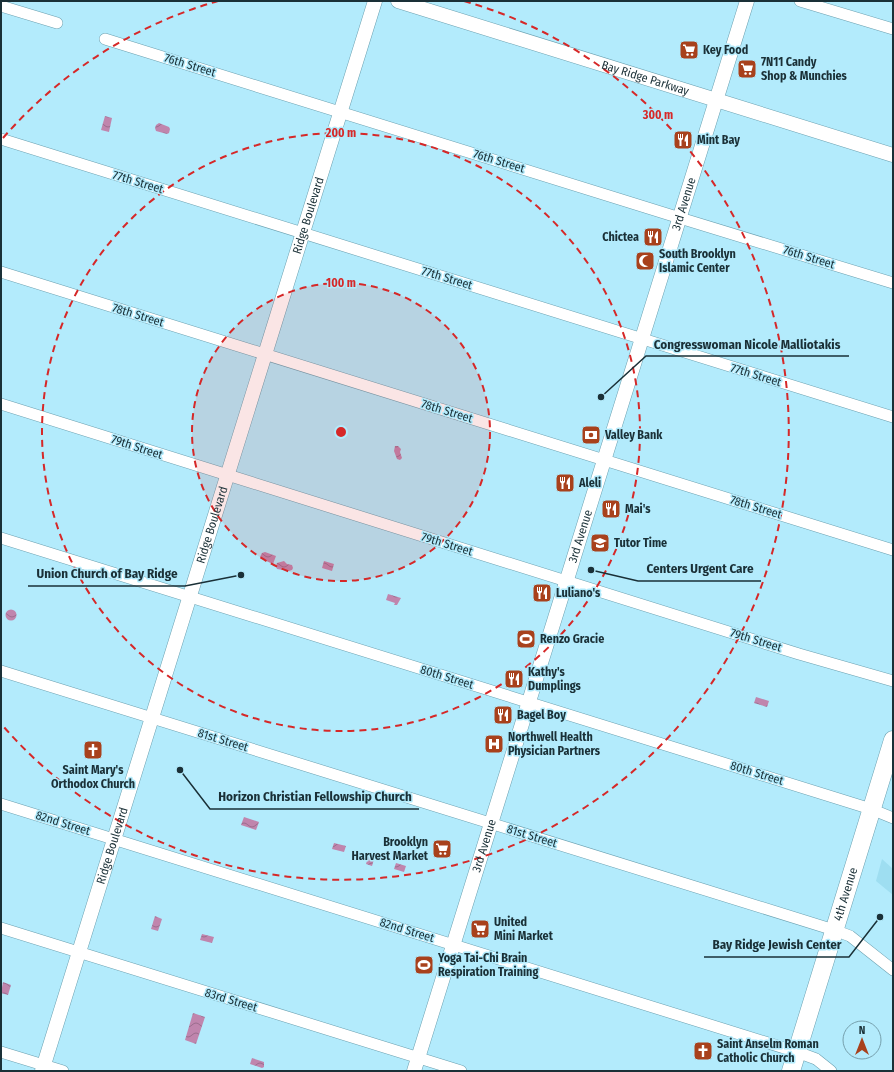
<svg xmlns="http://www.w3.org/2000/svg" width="894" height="1072" font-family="'Fira Sans Condensed',sans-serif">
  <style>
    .built { fill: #9edef1 }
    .water { fill: url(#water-waves) }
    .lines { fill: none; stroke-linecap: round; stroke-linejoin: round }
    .minor-casing { stroke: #6ba0b0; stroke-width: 12 }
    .tertiary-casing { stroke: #6ba0b0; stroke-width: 15 }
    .primary-casing { stroke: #6ba0b0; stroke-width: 19 }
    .minor { stroke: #fff; stroke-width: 11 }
    .tertiary { stroke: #fff; stroke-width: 14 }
    .primary { stroke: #fff; stroke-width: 18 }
    .ring { fill: none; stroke: #d62828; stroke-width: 2; stroke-dasharray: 7 5 }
    .labels { text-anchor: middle; stroke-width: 3; stroke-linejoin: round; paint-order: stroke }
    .poi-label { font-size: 12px; font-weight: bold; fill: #1a3037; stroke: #b3ebfc; text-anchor: start }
    .street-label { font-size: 12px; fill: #1a3037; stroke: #b3ebfc }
    .centre { fill: #d62828; stroke: #b3ebfc; stroke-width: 2 }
    .ring-label { font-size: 12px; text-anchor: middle; font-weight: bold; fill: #d62828; stroke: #b3ebfc; stroke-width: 3; stroke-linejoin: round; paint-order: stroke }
    .leader { fill: none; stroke: #1a3037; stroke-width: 1.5 }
    .callout-dot { fill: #1a3037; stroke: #b3ebfc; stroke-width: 1.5 }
    .callout-label { font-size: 13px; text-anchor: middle; font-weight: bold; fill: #1a3037; stroke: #b3ebfc; stroke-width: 3; stroke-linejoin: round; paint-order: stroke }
  </style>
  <defs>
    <pattern id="water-waves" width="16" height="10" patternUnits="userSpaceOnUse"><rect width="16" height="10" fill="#c085ad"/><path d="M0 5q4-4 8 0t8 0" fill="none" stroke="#9b6d8e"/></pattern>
  </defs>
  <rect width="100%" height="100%" fill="#b3ebfc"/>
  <path class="built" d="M882 859 893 869V895L876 881Z"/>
  <g class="water">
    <path d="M105 116 112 118 109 132 101 130Z"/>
    <path d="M159 123 169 127 170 129 169 133 167 134 156 131 155 128 156 125Z"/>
    <path d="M395 446H398L401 449 400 452 402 458 400 460 397 459 394 451Z"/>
    <path d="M265 552 276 556 273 564 262 559 260 557 262 553Z"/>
    <path d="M284 561 287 564 292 565 293 568 292 570 289 571 277 569 276 566 277 563Z"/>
    <path d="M324 561 334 564 332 571 322 568Z"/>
    <path d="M388 594 401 598 397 605H394L395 603 386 600Z"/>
    <circle cx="11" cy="615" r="5.5"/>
    <path d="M756 697 769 701 767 707 754 703Z"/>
    <path d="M244 817 259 822 256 830 241 825Z"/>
    <path d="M334 843 346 846 344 852 332 849Z"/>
    <path d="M369 854 375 856 372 866 366 864Z"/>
    <path d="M396 863 406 866 404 872 394 869Z"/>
    <path d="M155 916 162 919 158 931 151 929Z"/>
    <path d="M202 934 214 937 212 943 200 940Z"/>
    <path d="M3 982 11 985 8 995 1 993Z"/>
    <path d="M193 1013 205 1017 196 1044 185 1040Z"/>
    <path d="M252 1058 264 1062V1067L262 1068 250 1064Z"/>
  </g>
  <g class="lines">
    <defs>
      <g id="minor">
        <path d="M800 1 893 29"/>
        <path d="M1 6 57 23"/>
        <path d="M105 39 680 218 893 283"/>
        <path d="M1 139 893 417"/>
        <path d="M1 272 893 550"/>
        <path d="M1 404 799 654 893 681"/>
        <path d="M1 538 871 809 893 818"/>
        <path d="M1 671 834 930 850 936 893 970"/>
        <path d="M1 804 797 1052 816 1059 831 1071"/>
        <path d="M1 928 461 1071"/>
        <path d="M1 1052 63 1071"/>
      </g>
      <g id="tertiary">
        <path id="s1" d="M398 1 893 155"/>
        <path id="s2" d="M42 1071 375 1"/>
        <path id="s3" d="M414 1071 747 1"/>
      </g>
      <g id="primary">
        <path id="s4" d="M791 1071 893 740"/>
      </g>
    </defs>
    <use href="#minor" class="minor-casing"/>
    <use href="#tertiary" class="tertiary-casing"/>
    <use href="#primary" class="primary-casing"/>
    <use href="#minor" class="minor"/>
    <use href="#tertiary" class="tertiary"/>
    <use href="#primary" class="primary"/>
  </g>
  <circle cx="341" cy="432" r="149" fill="#d62828" fill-opacity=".12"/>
  <g class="ring">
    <circle cx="341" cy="432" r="149"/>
    <circle cx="341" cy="432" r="299"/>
    <path d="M3 138A448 448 0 0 1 218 1M464 1A448 448 0 1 1 3 726"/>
  </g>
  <defs>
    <symbol id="supermarket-square" viewBox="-11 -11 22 22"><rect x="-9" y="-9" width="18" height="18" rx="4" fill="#a8411c" stroke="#b3ebfc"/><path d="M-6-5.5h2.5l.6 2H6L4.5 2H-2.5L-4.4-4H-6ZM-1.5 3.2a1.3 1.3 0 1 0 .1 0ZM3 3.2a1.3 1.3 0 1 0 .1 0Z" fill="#fff"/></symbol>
    <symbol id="restaurant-square" viewBox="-11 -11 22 22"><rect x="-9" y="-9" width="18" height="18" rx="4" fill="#a8411c" stroke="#b3ebfc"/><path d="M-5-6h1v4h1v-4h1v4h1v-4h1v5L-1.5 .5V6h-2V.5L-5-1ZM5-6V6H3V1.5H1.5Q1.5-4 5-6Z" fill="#fff"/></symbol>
    <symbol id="mosque-square" viewBox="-11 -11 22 22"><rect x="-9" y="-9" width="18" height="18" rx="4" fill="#a8411c" stroke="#b3ebfc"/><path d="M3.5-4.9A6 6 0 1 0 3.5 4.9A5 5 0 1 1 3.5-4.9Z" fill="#fff"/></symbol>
    <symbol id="bank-square" viewBox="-11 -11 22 22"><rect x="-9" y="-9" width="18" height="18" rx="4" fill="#a8411c" stroke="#b3ebfc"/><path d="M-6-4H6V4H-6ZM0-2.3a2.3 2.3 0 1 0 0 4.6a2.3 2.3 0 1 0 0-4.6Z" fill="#fff"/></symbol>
    <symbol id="school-square" viewBox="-11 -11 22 22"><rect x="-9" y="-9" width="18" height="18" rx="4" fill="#a8411c" stroke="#b3ebfc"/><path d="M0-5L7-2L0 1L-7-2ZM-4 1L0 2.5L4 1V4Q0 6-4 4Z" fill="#fff"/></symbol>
    <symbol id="stadium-square" viewBox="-11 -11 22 22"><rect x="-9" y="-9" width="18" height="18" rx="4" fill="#a8411c" stroke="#b3ebfc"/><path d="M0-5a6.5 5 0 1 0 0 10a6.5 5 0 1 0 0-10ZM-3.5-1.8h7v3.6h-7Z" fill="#fff"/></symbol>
    <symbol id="hospital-square" viewBox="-11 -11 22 22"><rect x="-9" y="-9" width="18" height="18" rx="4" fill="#a8411c" stroke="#b3ebfc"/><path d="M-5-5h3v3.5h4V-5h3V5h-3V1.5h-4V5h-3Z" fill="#fff"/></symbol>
    <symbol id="church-square" viewBox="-11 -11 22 22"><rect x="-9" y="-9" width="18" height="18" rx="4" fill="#a8411c" stroke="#b3ebfc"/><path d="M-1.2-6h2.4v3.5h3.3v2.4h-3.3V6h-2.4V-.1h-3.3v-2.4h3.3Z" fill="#fff"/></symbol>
  </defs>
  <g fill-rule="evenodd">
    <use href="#supermarket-square" x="678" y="39" width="22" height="22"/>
    <use href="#supermarket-square" x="736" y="58" width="22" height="22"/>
    <use href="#restaurant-square" x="672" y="129" width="22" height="22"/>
    <use href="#restaurant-square" x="642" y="226" width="22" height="22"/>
    <use href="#mosque-square" x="634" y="250" width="22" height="22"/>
    <use href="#bank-square" x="580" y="424" width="22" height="22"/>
    <use href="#restaurant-square" x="554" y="472" width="22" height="22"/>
    <use href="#restaurant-square" x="600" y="498" width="22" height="22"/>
    <use href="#school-square" x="589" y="532" width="22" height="22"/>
    <use href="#restaurant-square" x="531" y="582" width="22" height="22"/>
    <use href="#stadium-square" x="515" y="628" width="22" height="22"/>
    <use href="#restaurant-square" x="503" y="668" width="22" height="22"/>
    <use href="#restaurant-square" x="492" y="704" width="22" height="22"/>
    <use href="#hospital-square" x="483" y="733" width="22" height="22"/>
    <use href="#church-square" x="82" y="739" width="22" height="22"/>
    <use href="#supermarket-square" x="431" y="838" width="22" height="22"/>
    <use href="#supermarket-square" x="469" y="918" width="22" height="22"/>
    <use href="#stadium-square" x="413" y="954" width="22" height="22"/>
    <use href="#church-square" x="692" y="1040" width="22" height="22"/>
  </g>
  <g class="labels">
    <g class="poi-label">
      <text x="703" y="54">Key Food</text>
      <text x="761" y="66">7N11 Candy<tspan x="761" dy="14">Shop &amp; Munchies</tspan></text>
      <text x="697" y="144">Mint Bay</text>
      <text x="639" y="241" text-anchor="end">Chictea</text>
      <text x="659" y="258">South Brooklyn<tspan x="659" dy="14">Islamic Center</tspan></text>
      <text x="605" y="439">Valley Bank</text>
      <text x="579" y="487">Aleli</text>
      <text x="625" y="513">Mai's</text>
      <text x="614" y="547">Tutor Time</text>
      <text x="556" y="597">Luliano's</text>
      <text x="540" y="643">Renzo Gracie</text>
      <text x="528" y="676">Kathy's<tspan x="528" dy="14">Dumplings</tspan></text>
      <text x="517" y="719">Bagel Boy</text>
      <text x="508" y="741">Northwell Health<tspan x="508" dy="14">Physician Partners</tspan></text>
      <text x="93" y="774" text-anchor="middle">Saint Mary's<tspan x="93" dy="14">Orthodox Church</tspan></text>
      <text x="428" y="846" text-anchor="end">Brooklyn<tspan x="428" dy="14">Harvest Market</tspan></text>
      <text x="494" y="926">United<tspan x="494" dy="14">Mini Market</tspan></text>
      <text x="438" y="962">Yoga Tai-Chi Brain<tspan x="438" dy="14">Respiration Training</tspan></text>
      <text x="717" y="1048">Saint Anselm Roman<tspan x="717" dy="14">Catholic Church</tspan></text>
    </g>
    <g class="street-label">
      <text transform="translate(190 65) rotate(17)" y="4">76th Street</text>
      <text dy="4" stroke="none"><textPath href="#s1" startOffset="259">Bay Ridge Parkway</textPath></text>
      <text transform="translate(499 161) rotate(17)" y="4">76th Street</text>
      <text transform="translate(138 182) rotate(17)" y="4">77th Street</text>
      <text dy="4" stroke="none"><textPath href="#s3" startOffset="908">3rd Avenue</textPath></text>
      <text dy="4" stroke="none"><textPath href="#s2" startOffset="896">Ridge Boulevard</textPath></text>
      <text transform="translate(809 257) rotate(17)" y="4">76th Street</text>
      <text transform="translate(447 278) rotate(17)" y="4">77th Street</text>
      <text transform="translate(138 315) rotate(17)" y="4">78th Street</text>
      <text transform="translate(756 375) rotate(17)" y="4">77th Street</text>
      <text transform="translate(447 411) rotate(17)" y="4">78th Street</text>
      <text transform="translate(137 447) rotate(18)" y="4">79th Street</text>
      <text transform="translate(756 507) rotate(17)" y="4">78th Street</text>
      <text dy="4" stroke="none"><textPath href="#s2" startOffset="572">Ridge Boulevard</textPath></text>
      <text dy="4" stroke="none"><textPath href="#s3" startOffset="560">3rd Avenue</textPath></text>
      <text transform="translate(447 544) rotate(17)" y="4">79th Street</text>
      <text transform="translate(756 640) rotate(17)" y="4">79th Street</text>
      <text transform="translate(447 677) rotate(17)" y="4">80th Street</text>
      <text transform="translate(223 740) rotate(17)" y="4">81st Street</text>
      <text transform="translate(757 773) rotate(17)" y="4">80th Street</text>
      <text transform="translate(63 823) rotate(17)" y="4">82nd Street</text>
      <text transform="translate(532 836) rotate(17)" y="4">81st Street</text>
      <text dy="4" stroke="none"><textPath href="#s2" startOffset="236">Ridge Boulevard</textPath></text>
      <text dy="4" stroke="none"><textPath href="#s3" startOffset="236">3rd Avenue</textPath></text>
      <text dy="4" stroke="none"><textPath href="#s4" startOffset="185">4th Avenue</textPath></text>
      <text transform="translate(407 930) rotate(17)" y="4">82nd Street</text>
      <text transform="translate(231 1000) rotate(17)" y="4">83rd Street</text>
    </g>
  </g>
  <circle cx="341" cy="432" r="6" class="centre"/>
  <g class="ring-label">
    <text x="658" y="119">300 m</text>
    <text x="341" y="137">200 m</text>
    <text x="341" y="287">100 m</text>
  </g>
  <path class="leader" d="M601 397L646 356H849M591 570L638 581H761M241 575L185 586H28M180 770L210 809H419M880 917L849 957H704"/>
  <g class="callout-dot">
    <circle cx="601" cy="397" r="4"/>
    <circle cx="591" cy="570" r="4"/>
    <circle cx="241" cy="575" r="4"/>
    <circle cx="180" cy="770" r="4"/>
    <circle cx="880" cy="917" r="4"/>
  </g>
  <g class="callout-label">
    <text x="747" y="349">Congresswoman Nicole Malliotakis</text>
    <text x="700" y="573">Centers Urgent Care</text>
    <text x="107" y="578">Union Church of Bay Ridge</text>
    <text x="315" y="801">Horizon Christian Fellowship Church</text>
    <text x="777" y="949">Bay Ridge Jewish Center</text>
  </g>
  <rect width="894" height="1072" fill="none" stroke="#1a3037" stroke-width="4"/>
  <g transform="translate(862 1040)"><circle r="19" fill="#b3ebfc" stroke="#76a0ad"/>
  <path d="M0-3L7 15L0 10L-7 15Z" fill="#a8411c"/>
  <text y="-6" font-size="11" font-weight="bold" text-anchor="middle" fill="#1a3037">N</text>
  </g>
</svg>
